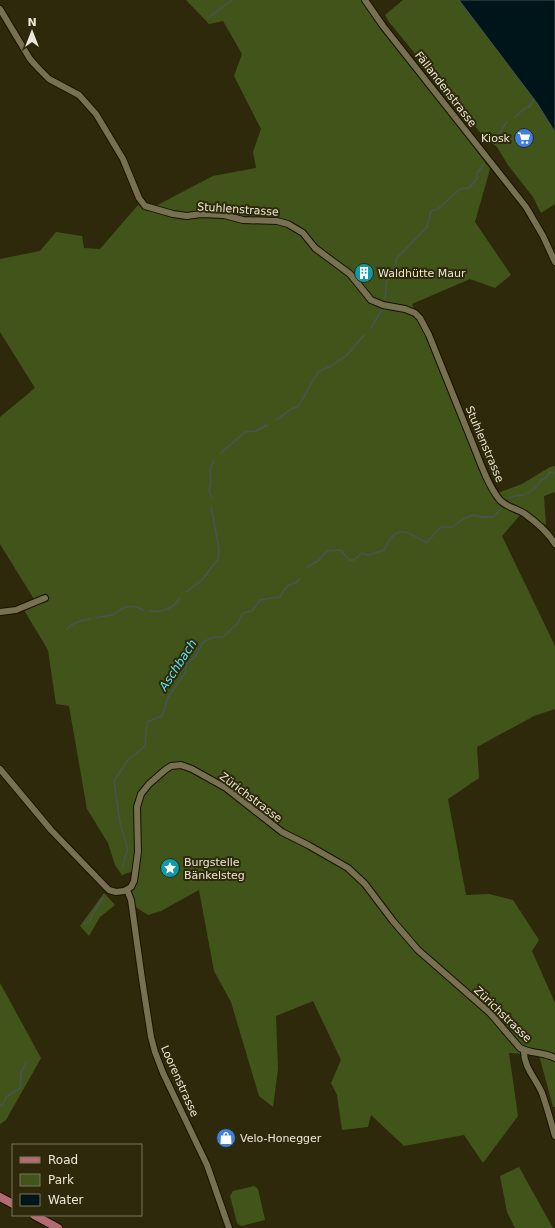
<svg xmlns="http://www.w3.org/2000/svg" width="555" height="1228" font-family="'DejaVu Sans',sans-serif">
  <style>
    .green { fill: #41551b }
    .water { fill: #00151a; stroke: #475453 }
    .lines { fill: none; stroke-linecap: round; stroke-linejoin: round }
    .stream { stroke: #475453; stroke-width: 1.5 }
    .minor-casing { stroke: #171100; stroke-width: 8 }
    .major-casing { stroke: #171100; stroke-width: 10 }
    .minor { stroke: #777051; stroke-width: 6 }
    .major { stroke: #b26b6f; stroke-width: 8 }
    .labels { text-anchor: middle; stroke-width: 4; stroke-linejoin: round; paint-order: stroke }
    .street-label { font-size: 11px; fill: #ece8d7; stroke: #2f290b }
    .poi-label { font-size: 11px; fill: #ece8d7; stroke: #2f290b; text-anchor: start }
    .water-label { font-size: 12px; font-style: italic; fill: #58e4f7; stroke: #2f290b }
  </style>
  <rect width="100%" height="100%" fill="#2f290b"/>
  <g class="green">
    <path d="M186 0H365L490 169 475 222 511 275 495 288 470 279 412 304 492 495 522 484 550 467 555 466V492L544 496 546 525 522 513 502 536 555 646V709L534 716 477 747 479 778 448 799 466 895 489 894 513 900 539 940 532 951 555 1003V1107H553L539 1055 509 1053 518 1116 483 1163 464 1135 404 1146 371 1115 368 1127 342 1130 337 1095 331 1083 341 1060 313 1001 276 1016 278 1069 273 1107 259 1096 231 1002 214 971 199 890 161 911 148 915 134 906 131 895 136 870 122 875 115 865 108 843 87 809 69 706 56 704 48 650 24 610 37 604 0 544V417L35 388 0 332V259L40 251 56 232 82 236 84 248 100 249 138 205 146 211 213 176 256 168 253 152 261 129 234 76 242 54 223 21 209 24Z"/>
    <path d="M403 0H459L537 103 555 131V204L541 213 533 197 508 165 497 147 483 136 389 22 385 15Z"/>
    <path d="M104 893 115 905 100 917 89 936 80 926Z"/>
    <path d="M0 983 41 1058 6 1120 0 1124Z"/>
    <path d="M519 1167 553 1228H515L507 1212 500 1176Z"/>
    <path d="M254 1186 258 1189 265 1220 241 1226 237 1223 230 1196 233 1191Z"/>
  </g>
  <path class="water" d="M459 0H555V132L537 103Z"/>
  <g class="lines">
    <g class="stream">
      <path d="M208 18 232 0"/>
      <path d="M515 117 524 109 530 106 532 101 534 100"/>
      <path d="M493 143C500 136 501 128 507 122"/>
      <path d="M385 299 387 279 396 266V259L427 227 431 211 438 209 460 189 469 188 477 179V173L484 164"/>
      <path d="M371 328 382 309"/>
      <path d="M276 420 291 409 298 407 318 372 331 366 347 355 364 335"/>
      <path d="M221 453 245 432 256 431 267 425"/>
      <path d="M212 498 209 491 211 481 210 469 214 460"/>
      <path d="M510 498C515 495 518 496 523 495 531 492 538 486 541 480L547 477 550 472 555 473"/>
      <path d="M307 567 318 561 327 551 341 550 349 560H354L362 553 368 555 384 550C386 546 389 539 393 536 402 526 417 537 426 543L441 527H453L463 519 473 515 482 517H493L501 509"/>
      <path d="M186 592 202 580 218 559 219 549 211 506"/>
      <path d="M150 611C162 613 174 608 180 598"/>
      <path d="M96 618C102 616 106 616 112 615 115 614 117 612 120 610 128 605 135 605 143 610"/>
      <path d="M67 630C71 622 82 620 91 619"/>
      <path d="M123 867 125 857 128 850 120 823 114 781 128 760 145 746 147 722 162 716 168 697 185 673 187 663 195 657 203 642 214 637H223L237 624 243 613 252 611 260 600 280 597 287 586 297 582 300 579"/>
      <path d="M84 924 90 921 93 913 103 898"/>
      <path d="M0 1106 3 1104 6 1097 20 1088 21 1072 26 1063"/>
    </g>
    <defs>
      <g id="minor">
        <path d="M365 0 383 26 526 207 543 236 555 262"/>
        <path d="M0 9 30 59 39 69 49 79 79 95 96 114 123 159 139 198 145 206 173 214 187 216 201 214 224 215 243 220 277 221 288 224 303 233 315 248 350 274 371 300 383 305 405 309 415 313 420 318 429 335C443 369 456 403 470 437 478 456 486 482 499 499 505 507 516 508 525 514 536 522 548 532 555 544"/>
        <path d="M0 612 16 610 45 598"/>
        <path d="M0 769 51 830 104 885 109 890 116 892 124 891 131 887 134 881 138 852 137 807 141 794 149 784 165 770 171 766 181 765 192 769 226 788 282 832 308 845 348 868 365 884 393 921 418 950 490 1013 520 1048C531 1054 544 1052 555 1058"/>
        <path d="M127 890 131 900 142 979 151 1037 155 1052 163 1073 207 1165 229 1228"/>
        <path d="M524 1050C523 1066 536 1079 542 1093 547 1107 551 1122 555 1136"/>
      </g>
      <g id="major">
        <path d="M0 1197 13 1204"/>
        <path d="M34 1215 58 1228"/>
      </g>
    </defs>
    <use href="#minor" class="minor-casing"/>
    <use href="#major" class="major-casing"/>
    <use href="#minor" class="minor"/>
    <use href="#major" class="major"/>
  </g>
  <defs>
    <symbol id="supermarket-disc" viewBox="-11 -11 22 22"><circle r="9.5" fill="#3f7fe0" stroke="#2f290b"/><path d="M-6-5.5h2.5l.6 2H6L4.5 2H-2.5L-4.4-4H-6ZM-1.5 3.2a1.3 1.3 0 1 0 .1 0ZM3 3.2a1.3 1.3 0 1 0 .1 0Z" fill="#fff"/></symbol>
    <symbol id="building-disc" viewBox="-11 -11 22 22"><circle r="9.5" fill="#0f9aa8" stroke="#2f290b"/><path d="M-4-6H4V6H1V3H-1V6H-4ZM-2.5-4.3h1.7v1.8h-1.7ZM.8-4.3h1.7v1.8H.8ZM-2.5-1h1.7V.8h-1.7ZM.8-1h1.7V.8H.8Z" fill="#fff"/></symbol>
    <symbol id="sight-disc" viewBox="-11 -11 22 22"><circle r="9.5" fill="#0f9aa8" stroke="#2f290b"/><path d="M0-6L1.8-2.2L6-1.7L2.9 1.2L3.7 5.4L0 3.3L-3.7 5.4L-2.9 1.2L-6-1.7L-1.8-2.2Z" fill="#fff"/></symbol>
    <symbol id="shop-disc" viewBox="-11 -11 22 22"><circle r="9.5" fill="#3f7fe0" stroke="#2f290b"/><path d="M-5-2.5h2.3a2.7 3.5 0 0 1 5.4 0H5L5.5 6h-11ZM-1.5-2.5h3a1.5 2.3 0 0 0-3 0Z" fill="#fff"/></symbol>
  </defs>
  <g fill-rule="evenodd">
    <use href="#supermarket-disc" x="513" y="127" width="22" height="22"/>
    <use href="#building-disc" x="353" y="262" width="22" height="22"/>
    <use href="#sight-disc" x="159" y="857" width="22" height="22"/>
    <use href="#shop-disc" x="215" y="1127" width="22" height="22"/>
  </g>
  <g class="labels">
    <g class="street-label">
      <text transform="translate(446 89) rotate(52)" y="4">Fällandenstrasse</text>
      <text transform="translate(238 209) rotate(4)" y="4">Stuhlenstrasse</text>
      <text transform="translate(485 444) rotate(67)" y="4">Stuhlenstrasse</text>
      <text transform="translate(251 797) rotate(37)" y="4">Zürichstrasse</text>
      <text transform="translate(503 1014) rotate(44)" y="4">Zürichstrasse</text>
      <text transform="translate(180 1081) rotate(66)" y="4">Loorenstrasse</text>
    </g>
    <g class="poi-label">
      <text x="510" y="142" text-anchor="end">Kiosk</text>
      <text x="378" y="277">Waldhütte Maur</text>
      <text x="184" y="866">Burgstelle<tspan x="184" dy="13">Bänkelsteg</tspan></text>
      <text x="240" y="1142">Velo-Honegger</text>
    </g>
    <g class="water-label">
      <text transform="translate(178 665) rotate(-57)" y="4">Aschbach</text>
    </g>
  </g>
  <rect x="12" y="1144" width="130" height="72" fill="#2f290b" stroke="#7b755d"/>
  <rect x="20" y="1157" width="20" height="6" fill="#b26b6f" stroke="#7b755d"/>
  <text x="48" y="1164" font-size="12" fill="#ece8d7">Road</text>
  <rect x="20" y="1174" width="20" height="12" fill="#41551b" stroke="#7b755d"/>
  <text x="48" y="1184" font-size="12" fill="#ece8d7">Park</text>
  <rect x="20" y="1194" width="20" height="12" fill="#00151a" stroke="#7b755d"/>
  <text x="48" y="1204" font-size="12" fill="#ece8d7">Water</text>
  <g transform="translate(32 32)" stroke="#2f290b" stroke-width="3" paint-order="stroke">
  <path d="M0-3L7 15L0 10L-7 15Z" fill="#ece8d7"/>
  <text y="-6" font-size="11" font-weight="bold" text-anchor="middle" fill="#ece8d7">N</text>
  </g>
</svg>
